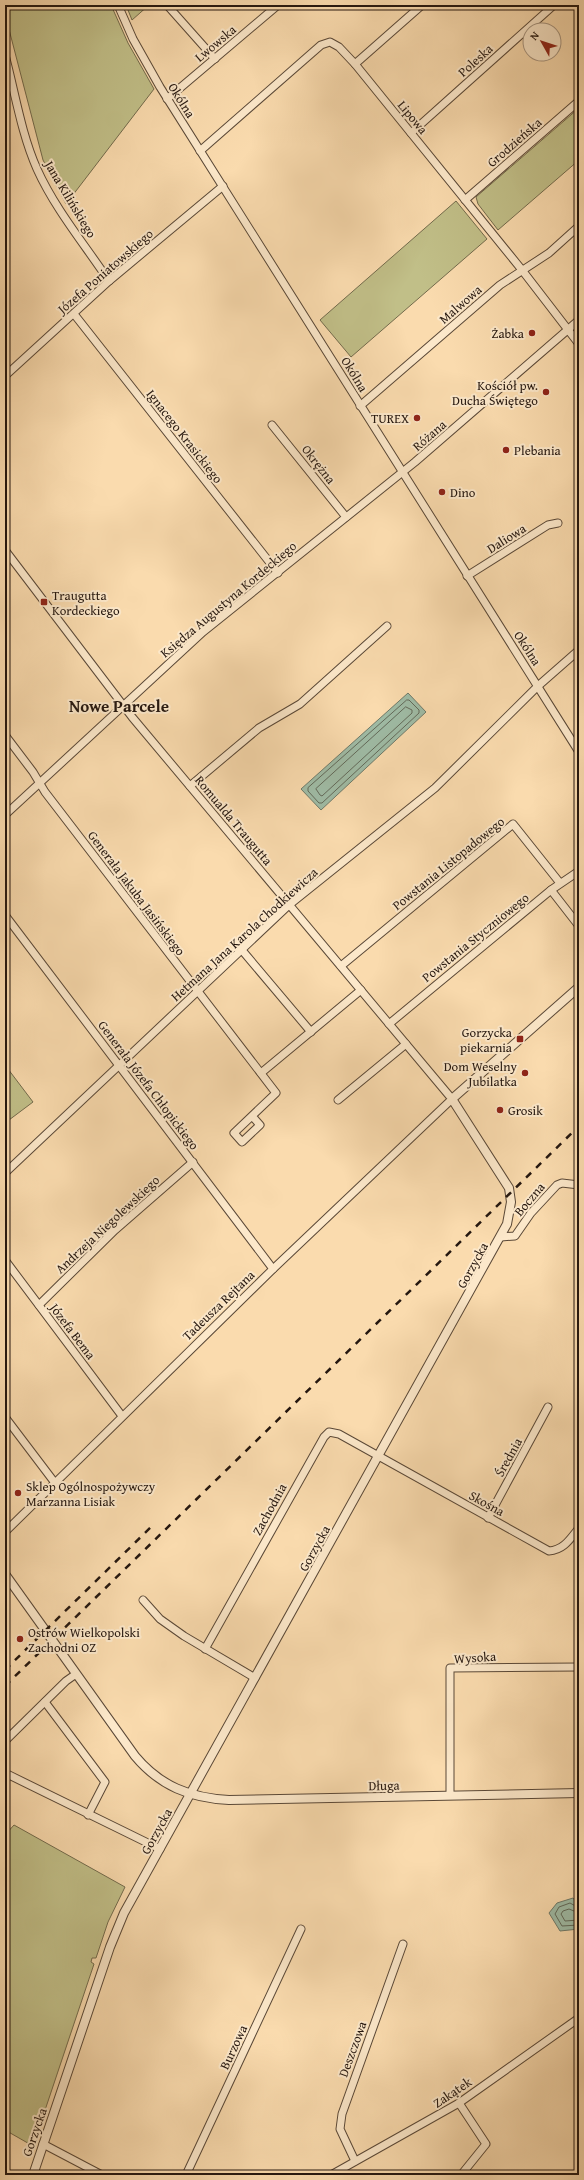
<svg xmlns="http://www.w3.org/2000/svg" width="584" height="2180" font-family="'Gentium Book Plus',serif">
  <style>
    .green { fill: #c1bf88; stroke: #736b4c }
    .water { fill: #9fbca6; stroke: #6e7a6a }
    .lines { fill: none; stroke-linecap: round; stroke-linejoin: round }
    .shore { stroke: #626a5a; stroke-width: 1 }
    .minor-casing { stroke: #5a4837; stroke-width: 9 }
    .tertiary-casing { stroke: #5a4837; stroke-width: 10 }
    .minor { stroke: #fce8ca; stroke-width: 7 }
    .tertiary { stroke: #fce8ca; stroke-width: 8 }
    .rail { stroke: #25170f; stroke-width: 2.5; stroke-dasharray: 7 7; stroke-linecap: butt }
    .poi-dot { fill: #8f2418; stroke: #fce8ca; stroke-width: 1.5 }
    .labels { text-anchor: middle; stroke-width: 4; stroke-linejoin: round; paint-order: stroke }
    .street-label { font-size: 13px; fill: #25170f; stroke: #fce8ca }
    .poi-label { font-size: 13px; fill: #25170f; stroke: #fce8ca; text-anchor: start }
    .district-label { font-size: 17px; font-weight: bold; fill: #25170f; stroke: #fce8ca }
  </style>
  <rect width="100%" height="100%" fill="#fadbae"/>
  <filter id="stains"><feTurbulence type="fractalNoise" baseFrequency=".005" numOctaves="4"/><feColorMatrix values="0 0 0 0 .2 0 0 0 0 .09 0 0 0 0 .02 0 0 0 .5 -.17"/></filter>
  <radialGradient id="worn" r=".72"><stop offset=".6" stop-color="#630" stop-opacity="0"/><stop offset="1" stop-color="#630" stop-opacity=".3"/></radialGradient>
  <g class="green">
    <path d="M5 5H111L128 43 154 89 66 204 43 160 5 14Z"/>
    <path d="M126 5H149L132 20Z"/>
    <path d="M579 108V160L498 230 478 204 476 197Z"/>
    <path d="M456 201 487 239 351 357 320 320Z"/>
    <path d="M5 1065 33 1102 5 1123Z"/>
    <path d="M14 1825 125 1887 108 1922 96 1958H92L91 1962 94 1964 33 2146 5 2130V1835Z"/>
  </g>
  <g class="water">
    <path d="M408 693 426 712 321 810 301 789Z"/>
    <path d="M573 1898 579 1906V1929L560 1931 549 1913 557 1903Z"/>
  </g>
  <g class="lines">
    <g class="shore">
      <path d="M407 700H409L419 710V713L322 803H319L308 791V788Z"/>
      <path d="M406 707 412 710V713L322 796 320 795 316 789Z"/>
      <path d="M579 1908 570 1903 559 1907 555 1914 562 1926 579 1925"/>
      <path d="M579 1913 569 1909 563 1911 561 1914 565 1921 579 1920"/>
    </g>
    <defs>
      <g id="minor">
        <path d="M118 5 133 39 160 87 579 752"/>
        <path d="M167 5 215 59"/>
        <path d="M5 55C15 92 21 133 37 169 55 209 85 245 109 281"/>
        <path d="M355 64 422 5"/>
        <path d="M167 99 278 5"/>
        <path d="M411 133 554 5"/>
        <path d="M200 151 321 45 330 42 339 47 355 64 522 270 579 344"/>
        <path d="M465 200 579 101"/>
        <path d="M74 314 278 573"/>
        <path d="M5 376 109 281 223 186"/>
        <path d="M360 406 500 285 549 253 579 226"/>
        <path d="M272 425 346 517"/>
        <path d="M5 550 132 717 452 1099 273 1269 5 1532"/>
        <path d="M467 576 548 525 558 523"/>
        <path d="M5 735 33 772 45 792 276 1093 234 1133 242 1142 260 1125 252 1116"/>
        <path d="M190 786 259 728 300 704 387 626"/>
        <path d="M5 815 203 632 415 462 579 320"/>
        <path d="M551 890 579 926"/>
        <path d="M5 915 273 1269"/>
        <path d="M241 949 311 1032"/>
        <path d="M341 966 513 824 560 883"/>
        <path d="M389 1024 551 890 579 871"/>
        <path d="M261 1073 361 990"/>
        <path d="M338 1100 406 1044"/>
        <path d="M5 1173 289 905 435 788 538 686 579 650"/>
        <path d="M501 1237 515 1236 531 1213 557 1185 562 1183 579 1185"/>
        <path d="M5 1260 122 1416"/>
        <path d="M39 1305 115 1230 193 1162"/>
        <path d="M5 1417 55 1483"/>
        <path d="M488 1518 548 1407"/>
        <path d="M143 1600 160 1619 184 1636 255 1678"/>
        <path d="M205 1649 324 1437 329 1432 339 1434 549 1551C564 1550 570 1539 579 1528"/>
        <path d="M45 1702 105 1782 88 1815"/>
        <path d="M5 1741 66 1681 76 1674"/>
        <path d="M5 1773 160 1849"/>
        <path d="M450 1795V1668L579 1667"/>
        <path d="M459 2103 486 2144 461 2175"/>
        <path d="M43 2144 102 2175"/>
        <path d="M355 2161 340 2129 342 2114 403 1944"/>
        <path d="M186 2175 301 1929"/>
        <path d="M331 2175 459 2103 579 2018"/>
      </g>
      <g id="tertiary">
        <path d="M5 1574 135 1756C160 1786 190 1798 229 1800L579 1793"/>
        <path d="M33 2175 110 1947 124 1913 507 1224 511 1202 509 1188 452 1099 579 987"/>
      </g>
    </defs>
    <use href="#minor" class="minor-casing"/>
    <use href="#tertiary" class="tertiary-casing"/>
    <use href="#minor" class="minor"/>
    <use href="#tertiary" class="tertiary"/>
    <g class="rail">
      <path d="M5 1670 151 1527"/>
      <path d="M5 1686 579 1126"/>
      <path d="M5 1695 6 1694"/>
    </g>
  </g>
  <g class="poi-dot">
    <circle cx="532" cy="333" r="4"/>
    <circle cx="546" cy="392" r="4"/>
    <circle cx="417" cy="418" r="4"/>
    <circle cx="506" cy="450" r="4"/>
    <circle cx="442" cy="492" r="4"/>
    <rect x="40" y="598" width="8" height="8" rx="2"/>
    <rect x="516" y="1035" width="8" height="8" rx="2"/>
    <circle cx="525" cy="1073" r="4"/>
    <circle cx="500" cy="1110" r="4"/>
    <circle cx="18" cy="1493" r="4"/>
    <circle cx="20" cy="1639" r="4"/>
  </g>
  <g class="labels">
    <g class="street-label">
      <text transform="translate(215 43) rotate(-40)" y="5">Lwowska</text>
      <text transform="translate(475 60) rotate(-42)" y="5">Poleska</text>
      <text transform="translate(182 100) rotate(58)" y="5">Okólna</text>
      <text transform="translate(413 117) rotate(51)" y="5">Lipowa</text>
      <text transform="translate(514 142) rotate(-41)" y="5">Grodzieńska</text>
      <text transform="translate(71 199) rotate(59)" y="5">Jana Kilińskiego</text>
      <text transform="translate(105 271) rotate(-41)" y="5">Józefa Poniatowskiego</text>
      <text transform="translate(460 304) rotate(-41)" y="5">Malwowa</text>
      <text transform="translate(355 374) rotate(59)" y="5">Okólna</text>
      <text transform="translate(429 435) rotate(-41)" y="5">Różana</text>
      <text transform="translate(185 436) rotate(52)" y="5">Ignacego Krasickiego</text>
      <text transform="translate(319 464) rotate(52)" y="5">Okrężna</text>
      <text transform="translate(506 538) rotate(-32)" y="5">Daliowa</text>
      <text transform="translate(228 599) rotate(-40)" y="5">Księdza Augustyna Kordeckiego</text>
      <text transform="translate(528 648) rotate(57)" y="5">Okólna</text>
      <text transform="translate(234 820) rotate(50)" y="5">Romualda Traugutta</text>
      <text transform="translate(448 863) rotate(-39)" y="5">Powstania Listopadowego</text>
      <text transform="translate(137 893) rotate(53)" y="5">Generała Jakuba Jasińskiego</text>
      <text transform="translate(244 934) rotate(-42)" y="5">Hetmana Jana Karola Chodkiewicza</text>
      <text transform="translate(475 937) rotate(-39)" y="5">Powstania Styczniowego</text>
      <text transform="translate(149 1085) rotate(53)" y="5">Generała Józefa Chłopickiego</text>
      <text transform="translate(529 1199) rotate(-50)" y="5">Boczna</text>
      <text transform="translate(107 1224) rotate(-43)" y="5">Andrzeja Niegolewskiego</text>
      <text transform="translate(472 1265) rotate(-61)" y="5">Gorzycka</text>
      <text transform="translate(218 1305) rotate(-44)" y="5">Tadeusza Rejtana</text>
      <text transform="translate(73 1331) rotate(53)" y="5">Józefa Bema</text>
      <text transform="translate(508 1457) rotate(-61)" y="5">Średnia</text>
      <text transform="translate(487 1503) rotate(29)" y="5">Skośna</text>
      <text transform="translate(269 1509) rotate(-61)" y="5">Zachodnia</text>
      <text transform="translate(314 1548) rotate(-61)" y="5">Gorzycka</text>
      <text transform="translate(475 1657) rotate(-4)" y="5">Wysoka</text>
      <text transform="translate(384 1785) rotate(-1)" y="5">Długa</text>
      <text transform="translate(156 1831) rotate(-61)" y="5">Gorzycka</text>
      <text transform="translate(233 2047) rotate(-65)" y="5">Burzowa</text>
      <text transform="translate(352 2049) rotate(-70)" y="5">Deszczowa</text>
      <text transform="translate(452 2092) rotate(-34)" y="5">Zakątek</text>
      <text transform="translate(34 2132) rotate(-71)" y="5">Gorzycka</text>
    </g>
    <g class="poi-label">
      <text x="524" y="338" text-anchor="end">Żabka</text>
      <text x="538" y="390" text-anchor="end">Kościół pw.<tspan x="538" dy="15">Ducha Świętego</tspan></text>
      <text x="409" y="423" text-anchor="end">TUREX</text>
      <text x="514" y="455">Plebania</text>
      <text x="450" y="497">Dino</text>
      <text x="52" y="600">Traugutta<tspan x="52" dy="15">Kordeckiego</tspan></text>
      <text x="512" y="1037" text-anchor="end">Gorzycka<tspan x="512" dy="15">piekarnia</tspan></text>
      <text x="517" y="1071" text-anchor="end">Dom Weselny<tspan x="517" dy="15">Jubilatka</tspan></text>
      <text x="508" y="1115">Grosik</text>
      <text x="26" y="1491">Sklep Ogólnospożywczy<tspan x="26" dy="15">Marzanna Lisiak</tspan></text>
      <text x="28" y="1637">Ostrów Wielkopolski<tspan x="28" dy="15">Zachodni OZ</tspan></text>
    </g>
    <g class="district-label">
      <text x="119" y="712">Nowe Parcele</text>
    </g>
  </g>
  <rect width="584" height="2180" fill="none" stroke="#fadbae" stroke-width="20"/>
  <rect x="6" y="6" width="572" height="2168" fill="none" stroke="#25170f" stroke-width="2"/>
  <rect x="10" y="10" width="564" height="2160" fill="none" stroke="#25170f"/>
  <g transform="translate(542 42) rotate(309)"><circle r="19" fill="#fce8ca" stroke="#a6947f"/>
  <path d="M0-3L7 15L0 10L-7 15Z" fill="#8f2418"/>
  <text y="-6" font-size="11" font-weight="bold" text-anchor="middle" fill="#25170f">N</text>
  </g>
  <rect width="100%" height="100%" filter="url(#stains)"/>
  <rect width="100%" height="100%" fill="url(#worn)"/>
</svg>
